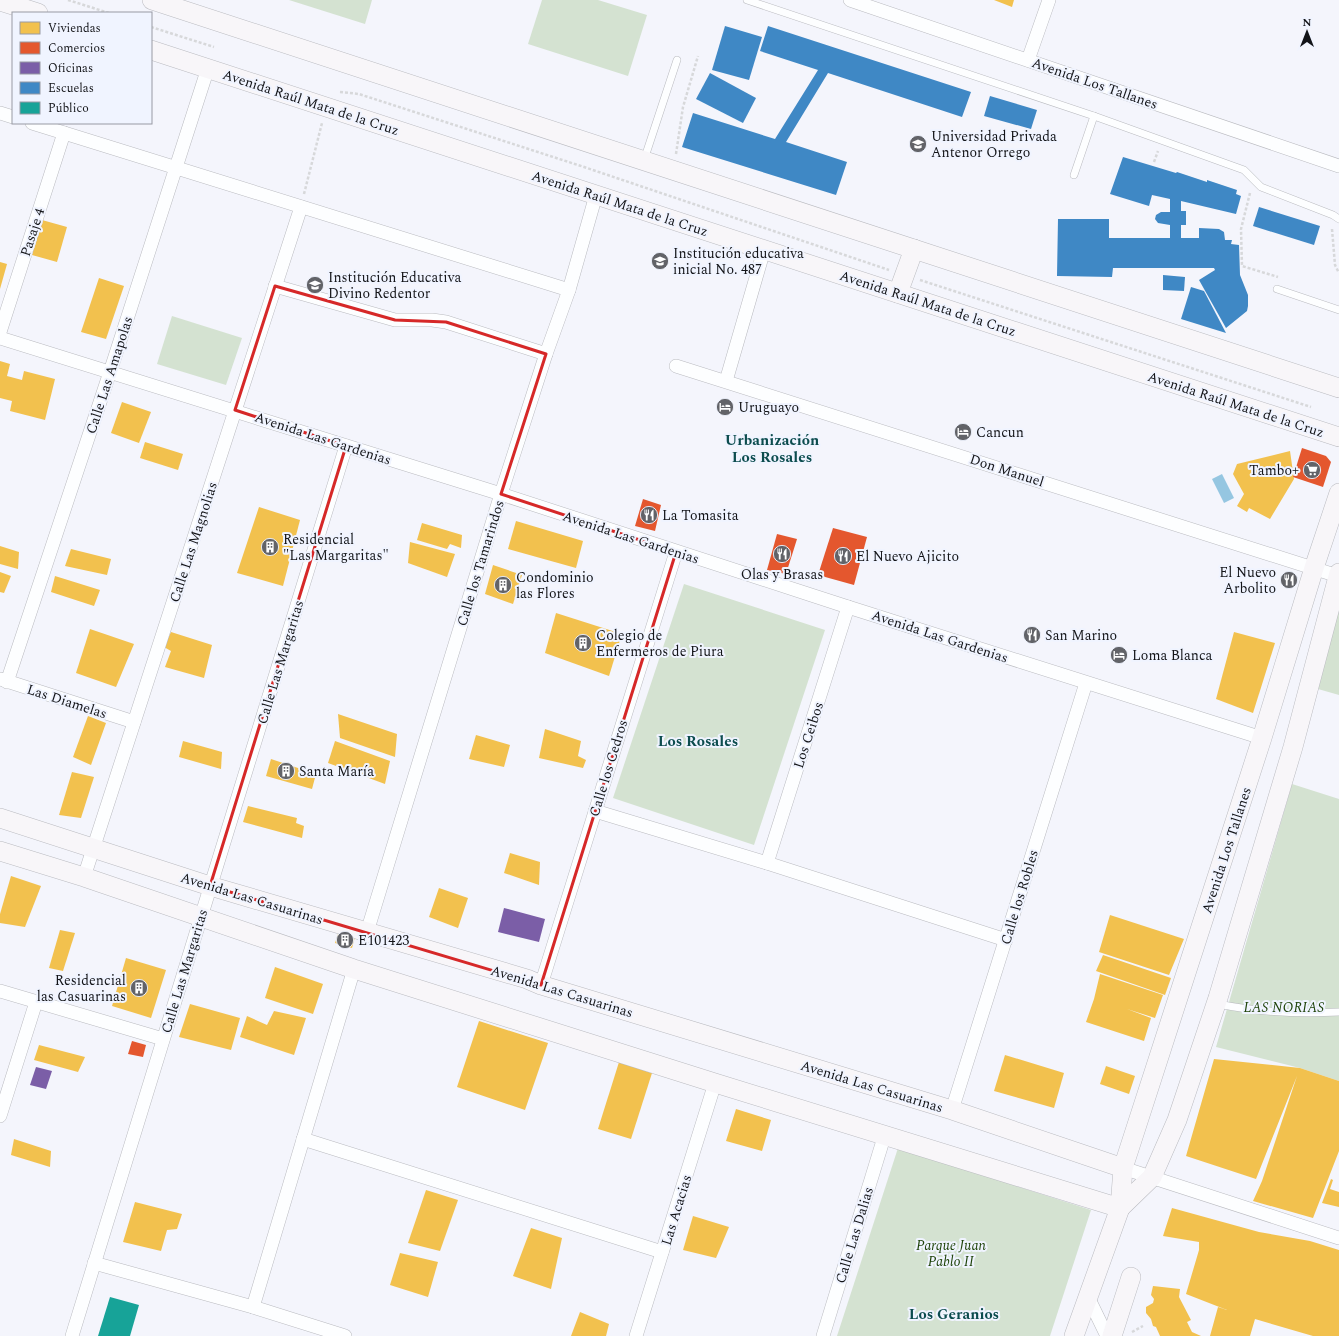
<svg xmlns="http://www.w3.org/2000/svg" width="1339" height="1336" font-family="Spectral,serif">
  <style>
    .green { fill: #d4e2d1 }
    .water { fill: #95c6e1 }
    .homes { fill: #f2c14e }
    .shops { fill: #e4572e }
    .offices { fill: #7b5ea7 }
    .schools { fill: #3f88c5 }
    .public { fill: #17a398 }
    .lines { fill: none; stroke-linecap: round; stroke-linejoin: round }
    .lane-casing { stroke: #babbc0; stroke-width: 8 }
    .street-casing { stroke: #babbc0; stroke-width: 14 }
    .secondary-casing { stroke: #babbc0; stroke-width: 20 }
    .path { stroke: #d7d8da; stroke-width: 2.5; stroke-dasharray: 3 2; stroke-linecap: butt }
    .lane { stroke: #fdfeff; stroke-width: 7 }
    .street { stroke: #fdfeff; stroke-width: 13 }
    .secondary { stroke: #f8f6f9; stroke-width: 19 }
    .marked { fill: none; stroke: #d62828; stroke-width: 3; stroke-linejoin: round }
    .labels { text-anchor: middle; stroke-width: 4; stroke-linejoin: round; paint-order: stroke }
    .street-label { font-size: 14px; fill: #131418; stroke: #f0f4ff }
    .poi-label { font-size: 14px; fill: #131418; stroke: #f0f4ff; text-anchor: start }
    .park-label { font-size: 14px; font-style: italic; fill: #1e4309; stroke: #f0f4ff }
    .neighbourhood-label { font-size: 15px; font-weight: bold; fill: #0c4c4e; stroke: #f0f4ff }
  </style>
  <rect width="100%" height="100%" fill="#f4f5fc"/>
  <g class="green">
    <path d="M289 0H372L365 24Z"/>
    <path d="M542 0H598L647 15 628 76 528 44Z"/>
    <path d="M172 316 242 338 226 385 157 364Z"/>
    <path d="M684 584 825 630 754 845 613 798Z"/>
    <path d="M1339 608V695L1318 689Z"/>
    <path d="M1292 784 1339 799V1081L1300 1068 1216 1047Z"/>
    <path d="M898 1148 1091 1210 1050 1336H837Z"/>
  </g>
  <path class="water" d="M1222 474 1234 498 1224 503 1212 479Z"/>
  <g class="homes">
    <path d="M994 0H1014L1012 7Z"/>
    <path d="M42 220 67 227 57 262 32 255Z"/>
    <path d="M0 262 7 264 0 289Z"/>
    <path d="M99 278 124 286 106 339 81 332Z"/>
    <path d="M0 361 10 364 7 376 22 380 24 371 55 379 45 420 10 411 12 401 0 398Z"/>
    <path d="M122 402 151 412 139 443 111 433Z"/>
    <path d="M145 442 183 454 178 470 140 458Z"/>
    <path d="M1290 451 1294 479 1270 519 1249 508 1247 512 1237 506 1244 494 1233 474 1237 464Z"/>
    <path d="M259 507 300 520 283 586 237 573Z"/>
    <path d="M516 521 583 541 576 568 508 549Z"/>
    <path d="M422 523 462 535 461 548 450 544 447 549 417 540Z"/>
    <path d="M410 542 455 554 447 577 408 563Z"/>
    <path d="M0 546 19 552 18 569 0 564Z"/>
    <path d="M71 549 111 559 107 575 65 566Z"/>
    <path d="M493 565 522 575 513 604 485 594Z"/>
    <path d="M0 572 11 576 4 593 0 592Z"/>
    <path d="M55 576 100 590 94 606 51 592Z"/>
    <path d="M556 613 622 634 609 676 545 653Z"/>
    <path d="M90 629 134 644 116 687 76 673Z"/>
    <path d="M171 632 212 645 204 678 165 667 171 651 164 647Z"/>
    <path d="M1234 632 1275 643 1253 713 1216 699Z"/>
    <path d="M338 714 397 734 395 757 340 738Z"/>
    <path d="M88 716 106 723 91 765 73 757Z"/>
    <path d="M545 729 581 741 578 756 586 760 583 768 539 758Z"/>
    <path d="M476 735 510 745 504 767 469 759Z"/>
    <path d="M183 741 222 752 221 769 179 757Z"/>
    <path d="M335 741 390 761 385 784 328 763Z"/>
    <path d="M271 759 316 774 312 789 266 776Z"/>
    <path d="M72 772 94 777 81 818 59 815Z"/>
    <path d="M248 806 297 818 296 823 304 826 302 838 243 822Z"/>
    <path d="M510 853 540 862 539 885 504 873Z"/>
    <path d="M11 876 41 886 25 927 0 923V914Z"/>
    <path d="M439 888 468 898 458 928 429 917Z"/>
    <path d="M1110 915 1184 939 1169 975 1099 952Z"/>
    <path d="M60 930 75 933 63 971 49 968Z"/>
    <path d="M339 931 355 937 352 948 335 943Z"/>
    <path d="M1103 955 1171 978 1165 995 1096 971Z"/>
    <path d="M126 958 166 970 151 1018 112 1006Z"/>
    <path d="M275 967 323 984 313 1014 265 998Z"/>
    <path d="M1100 974 1163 995 1155 1018 1127 1009 1151 1018 1144 1041 1086 1022 1094 999Z"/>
    <path d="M190 1004 240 1018 231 1050 179 1037Z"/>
    <path d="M274 1011 306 1018 294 1055 240 1037 247 1016 267 1025Z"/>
    <path d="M479 1021 548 1043 525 1110 457 1087Z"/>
    <path d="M39 1045 85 1057 78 1072 34 1060Z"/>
    <path d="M1005 1055 1064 1073 1054 1108 994 1091Z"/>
    <path d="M1214 1059 1300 1068 1339 1081V1151L1313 1218 1253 1201 1262 1181 1297 1076 1256 1179 1186 1156Z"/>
    <path d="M619 1062 652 1073 631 1139 598 1129Z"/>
    <path d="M1106 1066 1135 1076 1129 1094 1100 1084Z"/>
    <path d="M736 1109 771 1120 762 1151 726 1141Z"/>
    <path d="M14 1139 51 1151 50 1167 11 1155Z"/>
    <path d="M1331 1179 1333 1180 1330 1189 1339 1192V1207L1322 1203Z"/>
    <path d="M426 1190 458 1200 440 1251 408 1243Z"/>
    <path d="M135 1202 182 1214 177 1229 167 1230 161 1251 123 1242Z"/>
    <path d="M1172 1208 1259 1232 1310 1241 1339 1250V1336H1313L1255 1319 1250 1336H1210L1218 1307 1227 1310 1186 1294 1199 1250V1242L1163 1236Z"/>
    <path d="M693 1216 729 1227 716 1258 683 1250Z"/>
    <path d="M531 1228 562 1238 551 1289 513 1276Z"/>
    <path d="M400 1253 438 1262 428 1297 390 1285Z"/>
    <path d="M1153 1286 1180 1289 1179 1297 1191 1320 1187 1322 1192 1332 1201 1336H1160L1156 1327 1153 1326 1151 1319 1146 1313V1307L1153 1303 1154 1299 1151 1295Z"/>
    <path d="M580 1312 609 1324 606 1336H571Z"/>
  </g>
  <g class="shops">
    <path d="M1302 448 1326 456 1331 462 1323 487 1293 477Z"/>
    <path d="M643 499 661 505 655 531 635 526Z"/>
    <path d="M833 528 867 537 854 585 818 575Z"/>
    <path d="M777 534 797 539 786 574 767 570Z"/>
    <path d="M132 1041 146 1045 143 1057 128 1054Z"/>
  </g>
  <g class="offices">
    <path d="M504 908 545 919 539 942 498 932Z"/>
    <path d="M36 1067 52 1071 46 1089 30 1085Z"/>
  </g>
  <g class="schools">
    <path d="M725 26 762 37 749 80 712 70Z"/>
    <path d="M768 26 971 92 962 117 828 73 786 142 847 162 836 195 682 147 693 113 775 139 818 70 760 51Z"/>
    <path d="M710 73 756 98 743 123 696 99Z"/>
    <path d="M990 96 1037 110 1031 129 984 116Z"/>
    <path d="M1123 157 1176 173 1177 172 1207 182V180L1237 190 1236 194 1241 196 1236 214 1181 201V211H1186V225H1181V238H1199V228L1219 229 1224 232 1225 240H1232L1231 244 1239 245 1240 275 1248 295V306L1247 311 1226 328 1199 280 1215 270 1214 268H1113L1112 277 1057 276 1058 219H1109V238H1170V225L1158 223 1155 219 1156 215 1161 212H1170V199L1152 195 1149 206 1110 194Z"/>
    <path d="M1259 207 1320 226 1314 245 1253 226Z"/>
    <path d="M1163 275 1185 277 1184 291 1163 290Z"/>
    <path d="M1191 287 1204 291 1226 333 1181 319Z"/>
  </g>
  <path class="public" d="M110 1297 139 1305 130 1336H98Z"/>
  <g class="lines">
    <defs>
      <g id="lane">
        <path d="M747 0 1094 116 1244 170 1261 187 1333 215 1339 219"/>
        <path d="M644 160 677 60"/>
        <path d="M1074 175 1094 116"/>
        <path d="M1277 289 1339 310"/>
        <path d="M1218 1004C1257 1012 1299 1014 1339 1012"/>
      </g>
      <g id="street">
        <path d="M850 0 1339 166"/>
        <path d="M1028 60 1049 0"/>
        <path d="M0 113 13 117"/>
        <path d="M32 123 569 290"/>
        <path d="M275 286 395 320H432L446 322 546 354"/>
        <path d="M0 332 64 133"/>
        <path d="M0 338 501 494 848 607 1262 738"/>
        <path d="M676 366 1338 576"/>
        <path d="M726 381 764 250"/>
        <path d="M0 679 134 722"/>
        <path d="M7 682 110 372 208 68"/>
        <path d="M595 811 767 863 1006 940"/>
        <path d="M767 863 848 607"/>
        <path d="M84 877 301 207"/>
        <path d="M367 932 501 494 546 354 569 290 596 195"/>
        <path d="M541 985 676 552"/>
        <path d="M0 991 163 1039"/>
        <path d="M952 1110 1086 683"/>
        <path d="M0 1116 36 1002"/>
        <path d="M303 1139 662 1252"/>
        <path d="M1123 1168 1339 1238"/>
        <path d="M94 1263 253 1307 345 1336"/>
        <path d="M1088 1297 1107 1336"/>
        <path d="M253 1307 354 969"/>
        <path d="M72 1336 346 446"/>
        <path d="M636 1336 715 1083"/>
        <path d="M823 1336 885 1134"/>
      </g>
      <g id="secondary">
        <path d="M152 0 1339 388"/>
        <path d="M0 1 38 13"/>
        <path d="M151 50 1339 437"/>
        <path d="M898 293 914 249"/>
        <path d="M0 818 210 886 527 979 541 985 952 1110 1123 1168"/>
        <path d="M0 851 84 877 354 969 715 1083 1120 1208"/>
        <path d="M1120 1208 1152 1177 1177 1120 1218 998 1293 747 1339 573"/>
        <path d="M1074 1336 1120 1208 1123 1168 1262 738 1314 568 1339 493"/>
        <path d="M1112 1336 1131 1277"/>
      </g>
    </defs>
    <use href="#lane" class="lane-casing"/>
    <use href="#street" class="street-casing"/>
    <use href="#secondary" class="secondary-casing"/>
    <g class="path">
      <path d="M68 0 109 13"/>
      <path d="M151 27 214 47"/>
      <path d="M340 92 359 94 584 167 889 270"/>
      <path d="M676 154 683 107 698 56"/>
      <path d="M1154 162 1158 151"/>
      <path d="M1250 193 1241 229 1242 266 1278 277"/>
      <path d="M304 194 322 123"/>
      <path d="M1332 229 1335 265 1339 273"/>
      <path d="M920 280 1311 407"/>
      <path d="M1132 1332 1143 1326"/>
    </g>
    <use href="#lane" class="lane"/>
    <use href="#street" class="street"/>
    <use href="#secondary" class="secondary"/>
  </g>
  <path class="marked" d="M275 286 395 320 446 322 546 354 501 494 676 552 541 985 210 886 346 446 235 410Z"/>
  <defs>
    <symbol id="university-disc" viewBox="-11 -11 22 22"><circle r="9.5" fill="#626368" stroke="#f0f4ff"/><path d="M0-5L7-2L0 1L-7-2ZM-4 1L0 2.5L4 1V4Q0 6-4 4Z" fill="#fff"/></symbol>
    <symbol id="school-disc" viewBox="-11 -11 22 22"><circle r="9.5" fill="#626368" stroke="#f0f4ff"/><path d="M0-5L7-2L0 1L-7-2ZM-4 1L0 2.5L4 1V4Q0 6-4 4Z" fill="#fff"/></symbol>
    <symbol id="hotel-disc" viewBox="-11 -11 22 22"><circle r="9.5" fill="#626368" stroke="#f0f4ff"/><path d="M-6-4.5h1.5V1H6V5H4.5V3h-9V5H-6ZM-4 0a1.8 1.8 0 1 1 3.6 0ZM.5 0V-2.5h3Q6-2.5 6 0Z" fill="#fff"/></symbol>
    <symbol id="supermarket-disc" viewBox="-11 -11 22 22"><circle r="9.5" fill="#626368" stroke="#f0f4ff"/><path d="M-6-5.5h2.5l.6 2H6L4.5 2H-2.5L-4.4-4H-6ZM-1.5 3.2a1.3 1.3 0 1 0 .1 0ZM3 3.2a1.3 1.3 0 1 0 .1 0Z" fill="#fff"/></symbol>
    <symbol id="restaurant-disc" viewBox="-11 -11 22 22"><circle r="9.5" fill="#626368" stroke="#f0f4ff"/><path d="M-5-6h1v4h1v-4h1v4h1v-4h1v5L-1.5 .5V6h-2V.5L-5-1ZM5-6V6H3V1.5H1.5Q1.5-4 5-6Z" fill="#fff"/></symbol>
    <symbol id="building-disc" viewBox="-11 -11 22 22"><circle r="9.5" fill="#626368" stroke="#f0f4ff"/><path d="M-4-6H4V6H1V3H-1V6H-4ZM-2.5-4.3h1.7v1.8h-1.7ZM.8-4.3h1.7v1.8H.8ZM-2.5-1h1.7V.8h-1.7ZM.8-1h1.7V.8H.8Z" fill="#fff"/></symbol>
  </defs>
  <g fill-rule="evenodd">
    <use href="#university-disc" x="908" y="134" width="20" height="20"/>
    <use href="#school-disc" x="650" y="251" width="20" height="20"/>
    <use href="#school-disc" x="305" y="275" width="20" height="20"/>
    <use href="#hotel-disc" x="715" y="397" width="20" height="20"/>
    <use href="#hotel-disc" x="953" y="422" width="20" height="20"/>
    <use href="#supermarket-disc" x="1302" y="460" width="20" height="20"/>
    <use href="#restaurant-disc" x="639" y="505" width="20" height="20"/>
    <use href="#building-disc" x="260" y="537" width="20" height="20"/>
    <use href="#restaurant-disc" x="772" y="544" width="20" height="20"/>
    <use href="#restaurant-disc" x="833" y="546" width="20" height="20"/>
    <use href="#restaurant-disc" x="1279" y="570" width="20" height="20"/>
    <use href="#building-disc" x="493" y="575" width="20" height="20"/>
    <use href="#restaurant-disc" x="1022" y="625" width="20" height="20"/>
    <use href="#building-disc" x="573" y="633" width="20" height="20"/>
    <use href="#hotel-disc" x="1109" y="645" width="20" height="20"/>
    <use href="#building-disc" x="276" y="761" width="20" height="20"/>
    <use href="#building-disc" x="335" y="930" width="20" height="20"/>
    <use href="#building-disc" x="129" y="978" width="20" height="20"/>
  </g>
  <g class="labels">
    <g class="street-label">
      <text transform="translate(1095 83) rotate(19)" y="5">Avenida Los Tallanes</text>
      <text transform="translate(311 102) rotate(18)" y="5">Avenida Raúl Mata de la Cruz</text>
      <text transform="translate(620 203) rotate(18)" y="5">Avenida Raúl Mata de la Cruz</text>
      <text transform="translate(32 232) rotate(-72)" y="5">Pasaje 4</text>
      <text transform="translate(928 303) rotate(18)" y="5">Avenida Raúl Mata de la Cruz</text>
      <text transform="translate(109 375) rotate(-72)" y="5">Calle Las Amapolas</text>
      <text transform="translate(1236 404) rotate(18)" y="5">Avenida Raúl Mata de la Cruz</text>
      <text transform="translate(323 438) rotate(18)" y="5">Avenida Las Gardenias</text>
      <text transform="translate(1007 470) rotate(18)" y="5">Don Manuel</text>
      <text transform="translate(631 537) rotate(18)" y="5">Avenida Las Gardenias</text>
      <text transform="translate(193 542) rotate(-72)" y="5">Calle Las Magnolias</text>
      <text transform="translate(480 563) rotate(-73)" y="5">Calle los Tamarindos</text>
      <text transform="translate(940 636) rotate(18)" y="5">Avenida Las Gardenias</text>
      <text transform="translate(280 662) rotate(-73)" y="5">Calle Las Margaritas</text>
      <text transform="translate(67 701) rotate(18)" y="5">Las Diamelas</text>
      <text transform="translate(808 735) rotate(-72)" y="5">Los Ceibos</text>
      <text transform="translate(608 768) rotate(-73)" y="5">Calle los Cedros</text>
      <text transform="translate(1226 850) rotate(-72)" y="5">Avenida Los Tallanes</text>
      <text transform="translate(1019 897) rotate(-73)" y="5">Calle los Robles</text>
      <text transform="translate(252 898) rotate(17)" y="5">Avenida Las Casuarinas</text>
      <text transform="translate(184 971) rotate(-73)" y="5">Calle Las Margaritas</text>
      <text transform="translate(562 991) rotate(17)" y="5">Avenida Las Casuarinas</text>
      <text transform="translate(872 1086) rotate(17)" y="5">Avenida Las Casuarinas</text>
      <text transform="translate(676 1210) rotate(-73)" y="5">Las Acacias</text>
      <text transform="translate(854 1235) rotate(-73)" y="5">Calle Las Dalias</text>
    </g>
    <g class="poi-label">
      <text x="931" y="141">Universidad Privada<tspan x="931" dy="16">Antenor Orrego</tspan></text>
      <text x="673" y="258">Institución educativa<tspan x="673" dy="16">inicial No. 487</tspan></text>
      <text x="328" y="282">Institución Educativa<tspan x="328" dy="16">Divino Redentor</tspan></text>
      <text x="738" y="412">Uruguayo</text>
      <text x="976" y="437">Cancun</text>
      <text x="1299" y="475" text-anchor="end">Tambo+</text>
      <text x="662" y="520">La Tomasita</text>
      <text x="283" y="544">Residencial<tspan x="283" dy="16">"Las Margaritas"</tspan></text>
      <text x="856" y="561">El Nuevo Ajicito</text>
      <text x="1276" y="577" text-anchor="end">El Nuevo<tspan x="1276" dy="16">Arbolito</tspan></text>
      <text x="782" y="579" text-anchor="middle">Olas y Brasas</text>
      <text x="516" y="582">Condominio<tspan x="516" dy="16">las Flores</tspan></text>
      <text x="596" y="640">Colegio de<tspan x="596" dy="16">Enfermeros de Piura</tspan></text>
      <text x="1045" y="640">San Marino</text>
      <text x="1132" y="660">Loma Blanca</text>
      <text x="299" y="776">Santa María</text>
      <text x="358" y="945">E101423</text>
      <text x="126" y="985" text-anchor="end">Residencial<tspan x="126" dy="16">las Casuarinas</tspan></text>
    </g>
    <g class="park-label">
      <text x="1284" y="1012">LAS NORIAS</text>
      <text x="951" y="1250">Parque Juan<tspan x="951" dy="16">Pablo II</tspan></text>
    </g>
    <g class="neighbourhood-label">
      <text x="772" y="445">Urbanización<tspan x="772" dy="17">Los Rosales</tspan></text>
      <text x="698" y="746">Los Rosales</text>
      <text x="954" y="1319">Los Geranios</text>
    </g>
  </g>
  <rect x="12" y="12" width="140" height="112" fill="#f0f4ff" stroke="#989aa3"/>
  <rect x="20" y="22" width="20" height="12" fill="#f2c14e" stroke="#989aa3"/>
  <text x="48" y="32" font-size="12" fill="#131418">Viviendas</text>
  <rect x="20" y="42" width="20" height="12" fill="#e4572e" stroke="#989aa3"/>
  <text x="48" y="52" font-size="12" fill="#131418">Comercios</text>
  <rect x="20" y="62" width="20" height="12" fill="#7b5ea7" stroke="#989aa3"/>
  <text x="48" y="72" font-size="12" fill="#131418">Oficinas</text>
  <rect x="20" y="82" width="20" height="12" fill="#3f88c5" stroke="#989aa3"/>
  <text x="48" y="92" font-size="12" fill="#131418">Escuelas</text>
  <rect x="20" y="102" width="20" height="12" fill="#17a398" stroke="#989aa3"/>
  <text x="48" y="112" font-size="12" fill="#131418">Público</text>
  <g transform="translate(1307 32)" stroke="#f0f4ff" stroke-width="3" paint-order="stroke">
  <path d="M0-3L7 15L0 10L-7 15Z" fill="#131418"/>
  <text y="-6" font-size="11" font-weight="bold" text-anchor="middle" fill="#131418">N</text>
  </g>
</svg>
